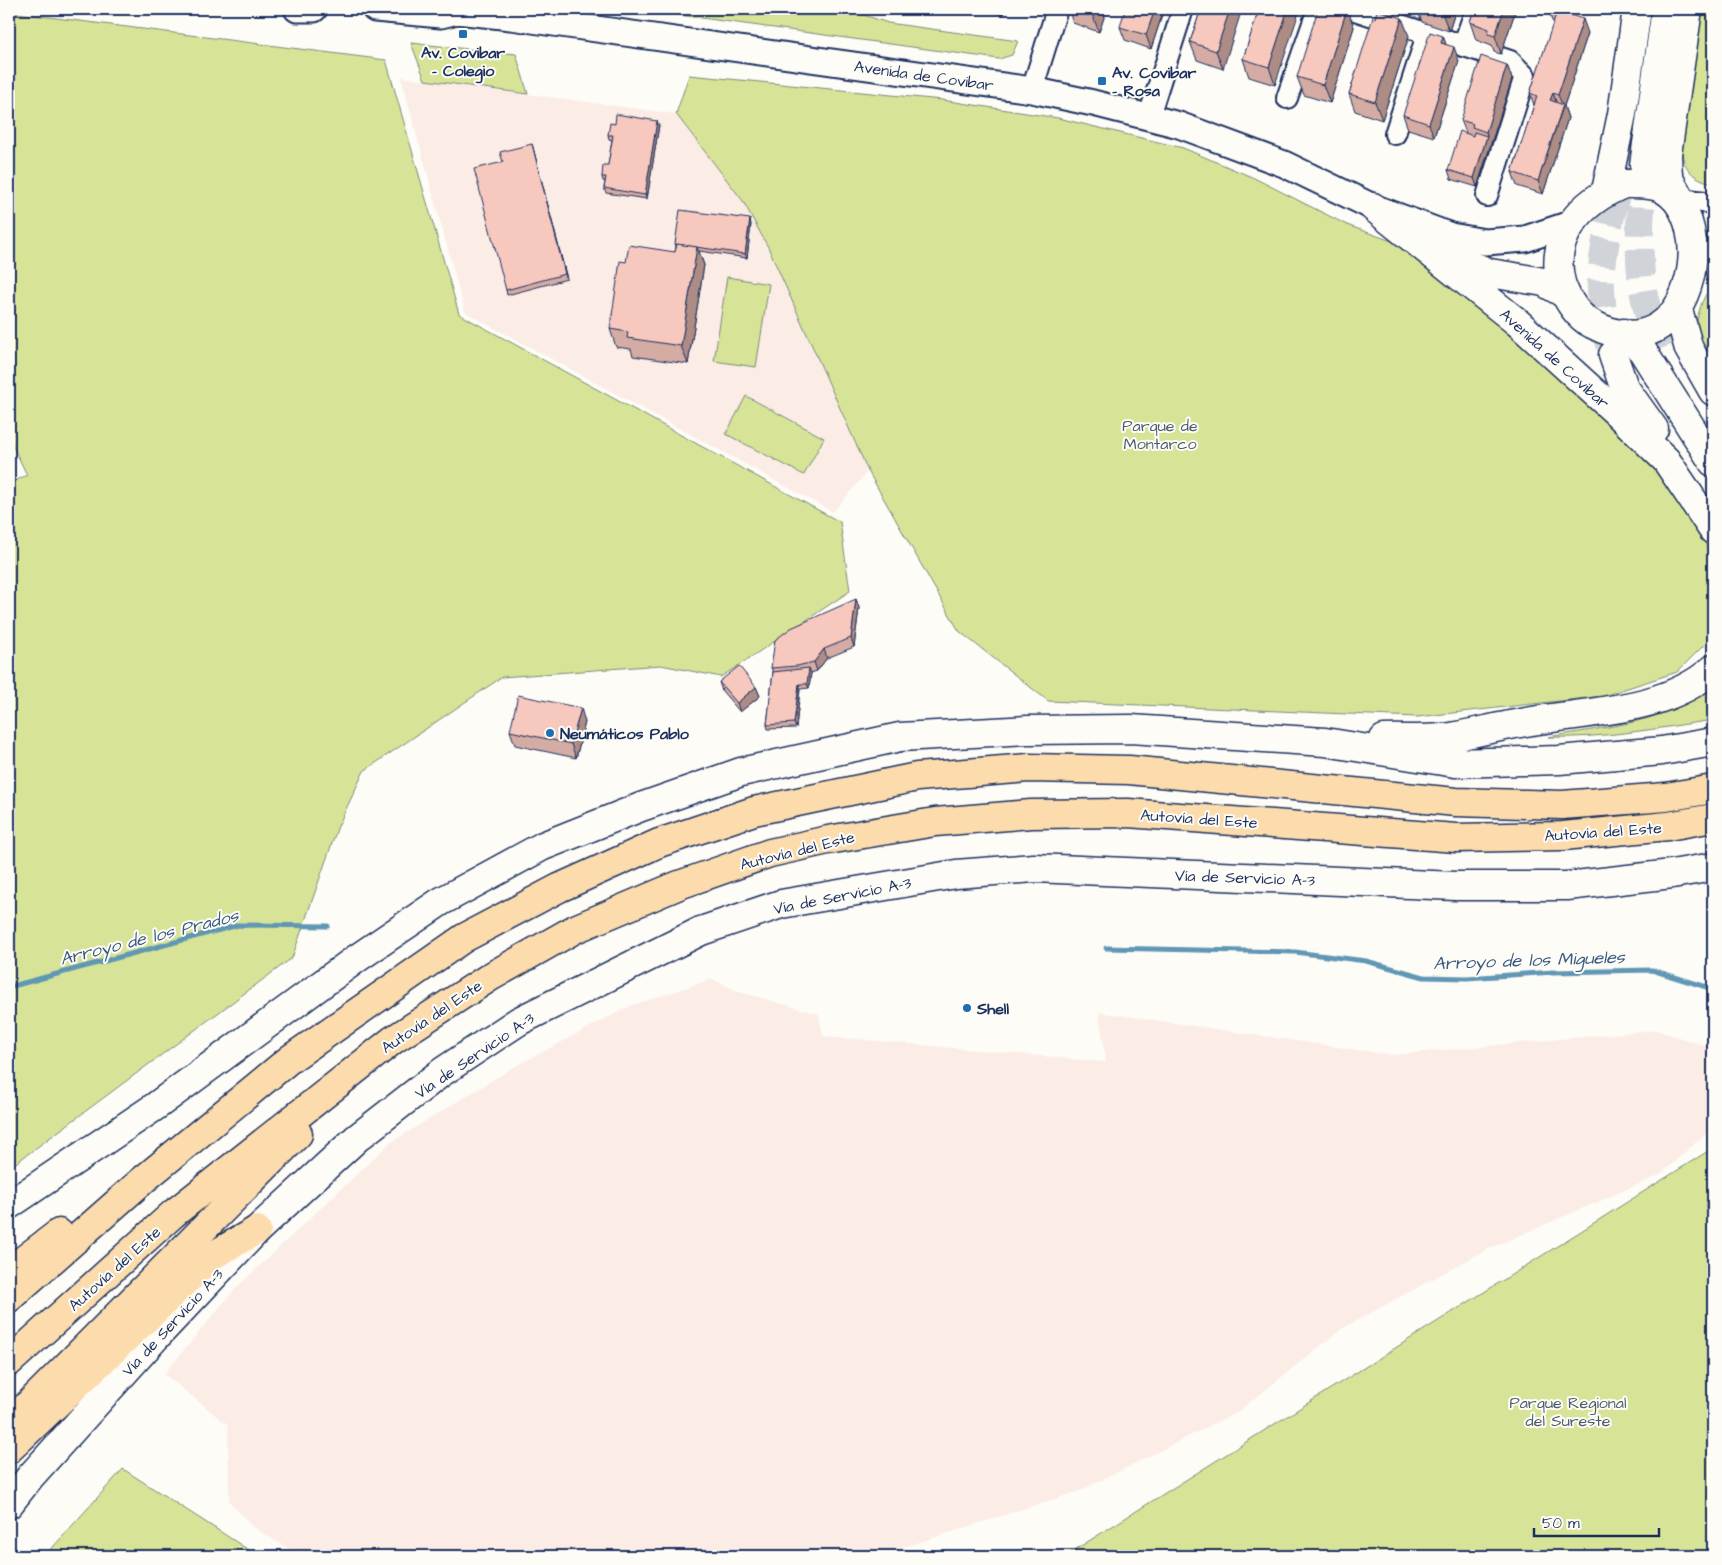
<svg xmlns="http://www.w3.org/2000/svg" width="1722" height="1565" font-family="'Architects Daughter',sans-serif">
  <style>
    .built { fill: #fbece6 }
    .green { fill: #d7e497; stroke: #798a7a }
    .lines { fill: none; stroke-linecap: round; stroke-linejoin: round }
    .stream { stroke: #6197b4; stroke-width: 5 }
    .secondary-tunnel { stroke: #d0d3d8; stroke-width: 28; stroke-dasharray: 28 14; stroke-linecap: butt }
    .minor-casing { stroke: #1b2f5e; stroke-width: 24 }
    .tertiary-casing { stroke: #1b2f5e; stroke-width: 29 }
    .secondary-casing { stroke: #1b2f5e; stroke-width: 31 }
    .motorway-casing { stroke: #1b2f5e; stroke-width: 31 }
    .minor { stroke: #fdfcf7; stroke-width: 20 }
    .tertiary { stroke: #fdfcf7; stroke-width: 25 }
    .secondary { stroke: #fdfcf7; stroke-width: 28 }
    .motorway { stroke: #fcdcac; stroke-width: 28 }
    .wall { fill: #d4aca3; stroke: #1b2f5e }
    .shaded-wall { fill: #ad8c85; stroke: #1b2f5e }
    .building { fill: #f7c8be; stroke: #1b2f5e }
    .poi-dot { fill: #1f6fb2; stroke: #fdfcf7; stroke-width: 2 }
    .labels { text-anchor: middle; stroke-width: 4; stroke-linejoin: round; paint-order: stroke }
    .poi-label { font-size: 16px; font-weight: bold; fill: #1b2f5e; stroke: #fdfcf7; text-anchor: start }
    .street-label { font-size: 16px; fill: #1b2f5e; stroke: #fdfcf7 }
    .park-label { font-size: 16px; fill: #4a5c6c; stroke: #fdfcf7 }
    .water-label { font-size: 18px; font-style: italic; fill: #385a82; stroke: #fdfcf7 }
  </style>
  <rect width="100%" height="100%" fill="#fdfcf7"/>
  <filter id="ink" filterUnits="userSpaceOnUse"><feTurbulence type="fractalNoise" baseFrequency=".02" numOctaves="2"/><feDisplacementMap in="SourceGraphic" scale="10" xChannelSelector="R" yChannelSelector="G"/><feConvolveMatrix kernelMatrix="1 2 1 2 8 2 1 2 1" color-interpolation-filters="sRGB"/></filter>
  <g filter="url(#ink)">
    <g class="built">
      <path d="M401 77 676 114 743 200 768 247 868 471 833 512 465 312Z"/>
      <path d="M712 979 740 992 819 1014 823 1036 1106 1062 1099 1012 1392 1055 1656 1030 1713 1048V1127L1660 1175 1486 1250 1343 1328 1239 1411 1080 1491 901 1548 903 1556H300L253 1527 229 1501 228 1425 164 1374 236 1288 390 1143 514 1067 630 1006Z"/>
    </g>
    <g class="green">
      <path d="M636 9H846L888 23 1018 41 1012 55 999 59Z"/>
      <path d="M1702 9H1713V183C1696 180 1683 170 1682 151Z"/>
      <path d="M9 12 386 60 459 314 840 522 850 591 721 677 661 665 502 677 364 771 338 826 292 958 9 1168V484L27 475 9 438Z"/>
      <path d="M411 43 516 54 528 94 425 80Z"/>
      <path d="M689 75 942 100 1058 118 1183 148 1254 178 1347 225 1411 248 1511 330 1668 477 1699 528 1713 561V636L1677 672 1603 696 1417 717 1048 701 959 631 868 471 768 247 743 201 676 114Z"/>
      <path d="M727 277 769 284 756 367 714 361Z"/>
      <path d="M1713 280V363L1707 361C1695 339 1693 322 1704 298 1707 292 1711 287 1713 280Z"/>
      <path d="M746 396 824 438 804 475 726 434Z"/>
      <path d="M1713 686V720C1659 728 1602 739 1548 737 1599 728 1673 722 1713 686Z"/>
      <path d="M1713 1148V1556H1065Z"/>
      <path d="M123 1469 258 1556H45Z"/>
    </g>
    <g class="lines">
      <g class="stream">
        <path d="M1106 948 1295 952 1366 961 1424 977 1467 978 1553 972 1652 970 1713 989"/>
        <path d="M9 987 238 925 328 926"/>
      </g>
      <g class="secondary-tunnel">
        <path d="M1644 165C1641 211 1635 259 1646 304 1649 319 1655 334 1660 349"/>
        <path d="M1611 349C1606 326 1600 304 1601 281 1603 242 1614 204 1623 167"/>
      </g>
      <defs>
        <g id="minor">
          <path d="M1352 9 1510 61 1525 76 1487 196"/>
          <path d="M1463 46 1476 9"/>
          <path d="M1032 90 1057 9"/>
          <path d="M1287 98 1318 9"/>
          <path d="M1149 116 1183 9"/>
          <path d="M1395 134 1427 35"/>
          <path d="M1680 199 1713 203"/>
          <path d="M1700 255 1713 247"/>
        </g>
        <g id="tertiary">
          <path d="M297 9H314"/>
          <path d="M375 9 441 15 457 11 511 17 1032 90 1093 103 1179 125 1284 164 1373 207 1451 236 1485 242 1525 239 1570 224"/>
        </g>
        <g id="secondary">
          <path d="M1644 165 1666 9"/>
          <path d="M1624 184C1636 184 1650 183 1661 188 1722 218 1692 377 1592 324 1578 317 1567 300 1562 286 1547 238 1582 201 1624 184Z"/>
          <path d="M1606 191 1622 114 1637 9"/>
          <path d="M1680 199 1668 177 1667 154 1688 9"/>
          <path d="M1373 207 1517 322 1616 412 1666 460 1713 530"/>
          <path d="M1446 255 1490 273 1544 282 1565 294"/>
          <path d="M1679 313 1689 349 1713 391"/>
          <path d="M1624 333 1642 350 1713 462"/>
          <path d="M1613 355 1624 387 1654 429"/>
          <path d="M1384 739C1407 738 1434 741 1457 736 1482 731 1506 725 1532 721 1591 711 1666 711 1713 669"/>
          <path d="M9 1205 156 1106 356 959 440 902 543 846 641 807 741 772 900 737 1027 730 1131 729 1325 742 1455 763 1559 760 1662 751 1713 742"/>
          <path d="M9 1504 30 1477 156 1337 257 1230 357 1138 442 1072 519 1021 701 931 781 904 956 874 1034 868 1456 886H1567L1672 874 1713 867"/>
        </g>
        <g id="motorway">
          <path d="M9 1271 59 1233"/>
          <path d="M9 1298 143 1180 290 1059 464 938 559 888 659 843 754 811 917 777 1029 768 1129 770 1456 802 1562 805 1666 797 1713 789"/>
          <path d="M9 1362 173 1214 393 1040 490 977 575 929 679 885 770 853 828 840 935 822 1031 814 1128 813 1456 838 1563 836 1668 826 1713 818"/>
          <path d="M9 1424 298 1134"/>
          <path d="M9 1449 212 1256 257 1230"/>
        </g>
      </defs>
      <use href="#minor" class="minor-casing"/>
      <use href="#tertiary" class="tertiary-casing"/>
      <use href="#secondary" class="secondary-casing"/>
      <use href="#motorway" class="motorway-casing"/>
      <use href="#minor" class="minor"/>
      <use href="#tertiary" class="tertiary"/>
      <use href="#secondary" class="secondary"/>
      <use href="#motorway" class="motorway"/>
    </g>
    <g class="wall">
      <path d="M985 9H1005L1003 15Z"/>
      <path d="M1068 9H1107L1099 32 1073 23Z"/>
      <path d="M1164 9 1151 49 1125 40 1120 27Z"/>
      <path d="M1201 9 1223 69 1197 60 1190 42Z"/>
      <path d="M1259 9 1275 85 1249 77 1243 59Z"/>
      <path d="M1347 9 1354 27 1330 103 1304 95 1297 77Z"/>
      <path d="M1380 9H1397L1395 14Z"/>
      <path d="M1417 9H1456L1449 31 1422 22Z"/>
      <path d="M1474 9H1516L1501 54 1494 52 1492 46 1476 40 1470 22Z"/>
      <path d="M1545 9H1575L1573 16 1588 33 1564 106 1568 118 1543 194 1517 186 1512 172 1534 105 1530 93 1554 22 1552 21 1549 12 1546 11Z"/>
      <path d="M1375 18 1409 36 1382 120 1355 111 1349 94Z"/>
      <path d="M1443 36 1446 45 1459 61 1434 137 1408 129 1403 115Z"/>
      <path d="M1507 65 1512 79 1477 187 1451 179 1448 170 1466 133 1461 120Z"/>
      <path d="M615 124 659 125 647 199 606 193 604 188 605 181H603L602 177 608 165 612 140 609 139 608 135Z"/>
      <path d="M532 144 567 279 507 295 506 290 503 162Z"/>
      <path d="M751 224 747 258 699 251 704 265 688 364 633 356 631 349 616 347 610 329 675 252 676 246 675 244Z"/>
      <path d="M856 599 859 608 854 647 827 658 817 671 811 673 809 688 800 689 796 728 768 729 767 725 773 672 771 668Z"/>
      <path d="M719 682 756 687 760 696 740 712 722 691Z"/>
      <path d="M585 722 576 758 515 745 510 731Z"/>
    </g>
    <g class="shaded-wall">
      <path d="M1001 9H1005L1003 15Z"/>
      <path d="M1094 9H1107L1099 32 1092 14Z"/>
      <path d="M1155 9H1164L1151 49 1146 35Z"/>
      <path d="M1230 9H1242L1223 69 1216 51Z"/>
      <path d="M1288 9H1300L1275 85 1269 67Z"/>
      <path d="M1347 9 1354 27 1330 103 1323 85Z"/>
      <path d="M1393 9H1397L1395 14Z"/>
      <path d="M1444 9H1456L1449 31 1442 13Z"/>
      <path d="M1504 9H1516L1501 54 1495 36Z"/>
      <path d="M1565 9H1575L1569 27 1564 13Z"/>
      <path d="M1402 18 1409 36 1382 120 1375 102Z"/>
      <path d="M1583 19 1588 33 1564 106 1568 118 1543 194 1538 181 1563 107 1558 95Z"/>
      <path d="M1443 36 1448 50 1441 43Z"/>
      <path d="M1454 47 1459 61 1434 137 1429 124Z"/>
      <path d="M1507 65 1512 79 1477 187 1474 178 1487 136 1486 132Z"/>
      <path d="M1553 93 1558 107 1550 100Z"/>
      <path d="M657 121 659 125 647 199 645 195Z"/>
      <path d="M532 144 533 148 567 279 565 274Z"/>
      <path d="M750 219 751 224 747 258 745 254Z"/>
      <path d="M697 247 704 265 688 364 681 346Z"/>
      <path d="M856 599 859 608 854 647 851 638Z"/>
      <path d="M824 649 827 658 817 671 814 662Z"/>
      <path d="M809 668 811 673 809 688 807 684Z"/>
      <path d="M799 684 800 689 796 728 794 723Z"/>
      <path d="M756 687 760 696 740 712 737 703Z"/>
      <path d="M581 708 585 722 576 758 571 744Z"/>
    </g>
    <g class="building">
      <path d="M1076 9H1094L1092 14Z"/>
      <path d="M1125 9H1155L1146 35 1120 27Z"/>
      <path d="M1201 9H1230L1216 51 1190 42Z"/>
      <path d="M1259 9H1288L1269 67 1243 59Z"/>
      <path d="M1318 9H1347L1323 85 1297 77Z"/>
      <path d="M1429 9H1444L1442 13Z"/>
      <path d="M1474 9H1504L1495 36 1488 34 1489 29 1470 22Z"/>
      <path d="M1551 9H1563L1566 10 1564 13 1583 19 1558 95 1553 93 1550 100 1563 105 1538 181 1512 172 1537 96 1530 93 1557 11Z"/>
      <path d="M1377 10 1402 18 1375 102 1349 94 1373 17 1375 18Z"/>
      <path d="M1430 32 1443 36 1441 43 1454 47 1429 124 1403 115Z"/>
      <path d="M1481 56 1507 65 1486 132 1472 127 1473 124 1461 120Z"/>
      <path d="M616 114 657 121 645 195 604 188 606 177H602L603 165H608L613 135H608L610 123 615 124Z"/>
      <path d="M1460 131 1473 136 1474 132 1487 136 1474 178 1448 170Z"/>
      <path d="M532 144 565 274 506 290 474 169 503 162 500 152Z"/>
      <path d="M680 210 750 219 745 254 675 244Z"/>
      <path d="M677 244 697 247 681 346 627 338 628 332 610 329 620 261 626 262 629 245 675 252Z"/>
      <path d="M856 599 851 638 824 649 814 662 797 666 771 668 775 640 791 628Z"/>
      <path d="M739 666 756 687 737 703 719 682Z"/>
      <path d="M809 668 807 684H799L794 723 767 725 773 672Z"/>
      <path d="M518 695 581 708 571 744 510 731Z"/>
    </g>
  </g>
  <g class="poi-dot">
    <rect x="458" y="29" width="10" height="10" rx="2.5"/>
    <rect x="1097" y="76" width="10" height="10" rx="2.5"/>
    <circle cx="550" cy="733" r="5"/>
    <circle cx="967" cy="1008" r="5"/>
  </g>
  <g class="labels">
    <g class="poi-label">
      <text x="463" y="58" text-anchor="middle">Av. Covibar<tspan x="463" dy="18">- Colegio</tspan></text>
      <text x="1112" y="78">Av. Covibar<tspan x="1112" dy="18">- Rosa</tspan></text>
      <text x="560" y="739">Neumáticos Pablo</text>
      <text x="977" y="1014">Shell</text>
    </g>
    <g class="street-label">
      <text transform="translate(924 75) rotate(8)" y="6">Avenida de Covibar</text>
      <text transform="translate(1555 358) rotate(42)" y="6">Avenida de Covibar</text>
      <text transform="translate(1199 818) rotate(4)" y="6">Autovía del Este</text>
      <text transform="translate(1603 831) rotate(-4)" y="6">Autovía del Este</text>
      <text transform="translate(797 850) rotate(-14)" y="6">Autovía del Este</text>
      <text transform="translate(1245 877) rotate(2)" y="6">Vía de Servicio A-3</text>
      <text transform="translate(842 895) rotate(-11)" y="6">Vía de Servicio A-3</text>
      <text transform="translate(431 1016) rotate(-34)" y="6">Autovía del Este</text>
      <text transform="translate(474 1055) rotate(-34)" y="6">Vía de Servicio A-3</text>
      <text transform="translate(114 1268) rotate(-42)" y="6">Autovía del Este</text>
      <text transform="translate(172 1322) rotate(-47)" y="6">Vía de Servicio A-3</text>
    </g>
    <g class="park-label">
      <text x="1160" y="431">Parque de<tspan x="1160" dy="18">Montarco</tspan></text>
      <text x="1568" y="1408">Parque Regional<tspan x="1568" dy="18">del Sureste</tspan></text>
    </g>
    <g class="water-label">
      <text transform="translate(149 937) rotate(-14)" y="6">Arroyo de los Prados</text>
      <text transform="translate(1529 960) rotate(-2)" y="6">Arroyo de los Migueles</text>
    </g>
  </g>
  <rect width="1722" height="1565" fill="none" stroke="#fdfcf7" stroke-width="30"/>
  <rect x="15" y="15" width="1692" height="1535" fill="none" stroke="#1b2f5e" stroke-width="2" filter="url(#ink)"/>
  <path d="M1534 1528v8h125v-8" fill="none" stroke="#1b2f5e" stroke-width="2.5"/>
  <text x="1542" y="1528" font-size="15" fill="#1b2f5e" stroke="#fdfcf7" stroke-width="4" paint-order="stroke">50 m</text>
</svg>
